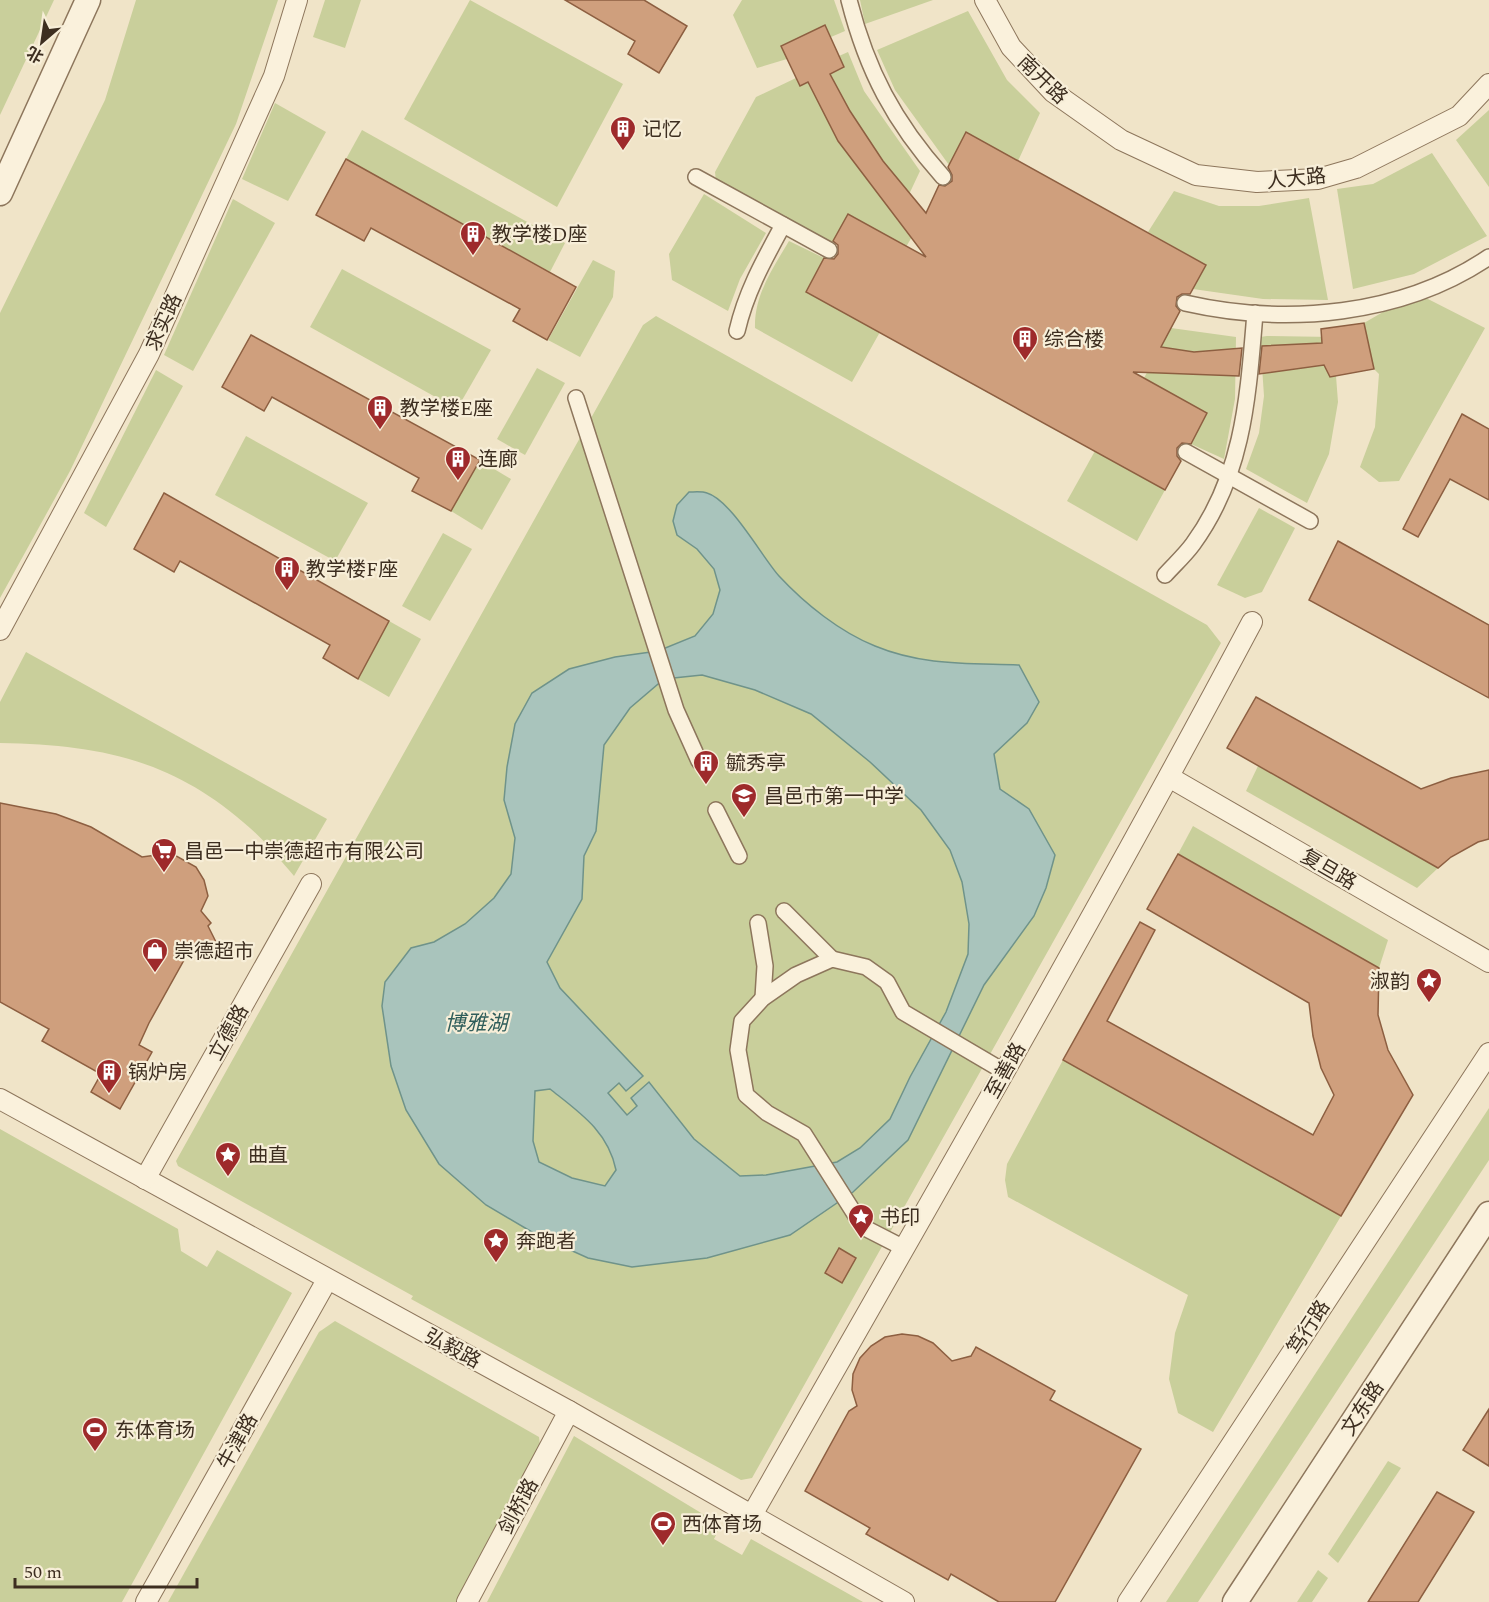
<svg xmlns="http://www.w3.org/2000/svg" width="1489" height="1602" font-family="Spectral,'Noto Sans SC',serif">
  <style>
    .green { fill: #c9cf9b }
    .water { fill: #a9c4bc; stroke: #6f938a; stroke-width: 1.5; fill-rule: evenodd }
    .building { fill: #cf9f7d; stroke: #8d5f41; stroke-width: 1.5 }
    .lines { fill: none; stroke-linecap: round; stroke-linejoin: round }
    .pedestrian-casing { stroke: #8d765c; stroke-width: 18 }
    .minor-casing { stroke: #8d765c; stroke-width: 22 }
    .tertiary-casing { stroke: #8d765c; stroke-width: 27 }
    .pedestrian { stroke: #faf1dc; stroke-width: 15 }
    .minor { stroke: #faf1dc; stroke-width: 20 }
    .tertiary { stroke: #faf1dc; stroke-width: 24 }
    .labels { text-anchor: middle; stroke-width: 4.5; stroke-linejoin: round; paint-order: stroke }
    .street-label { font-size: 20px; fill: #3d2e20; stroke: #f7eed8 }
    .poi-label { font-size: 20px; fill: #3d2e20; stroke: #f7eed8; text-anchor: start }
    .water-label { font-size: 21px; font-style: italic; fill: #2f5d5a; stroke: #f7eed8 }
  </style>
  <rect width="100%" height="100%" fill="#f0e4c8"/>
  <g class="green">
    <path d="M0 0H54L0 115Z"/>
    <path d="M136 0H278L236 124 70 471 0 598V313L105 100Z"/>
    <path d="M325 0H361L345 48 313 37Z"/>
    <path d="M470 0 623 84 557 207 404 119Z"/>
    <path d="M742 0H834L845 31 831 37 825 26 787 59 757 68 733 15Z"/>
    <path d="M860 0H933L865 24Z"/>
    <path d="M968 11 1007 80 1040 113 1018 161 966 133 949 165 895 90 877 50Z"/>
    <path d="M848 52 864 91 920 171 897 220 913 235 906 247 848 214 832 243 716 182 715 172 756 97 796 78 800 86 843 67 839 56Z"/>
    <path d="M275 103 326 132 288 201 242 179Z"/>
    <path d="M1489 110V187L1456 140Z"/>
    <path d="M362 130 565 243 550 272 346 159Z"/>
    <path d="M1432 153 1487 236 1414 274 1353 289 1337 189 1373 184Z"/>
    <path d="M1174 191 1219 206H1259L1309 198 1328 300 1263 299 1193 289 1206 265 1148 232Z"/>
    <path d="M704 194 766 233 740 279 728 311 672 280 669 254Z"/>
    <path d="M233 199 275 223 193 371 164 355Z"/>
    <path d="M789 241 824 258 806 291 880 332 852 382 755 328C754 295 773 268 789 241Z"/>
    <path d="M593 260 615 271 613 297 580 357 548 340Z"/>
    <path d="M342 269 491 350 457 409 310 327Z"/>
    <path d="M1426 298 1485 328 1399 481 1379 482 1360 467 1375 427 1379 374 1374 369 1364 323 1383 312Z"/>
    <path d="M656 316 1207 625 1221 643 752 1478 741 1480 411 1299 413 1296 178 1166 176 1161 643 325Z"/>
    <path d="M1171 328 1236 337 1235 399 1224 459 1191 444 1207 413 1144 378Z"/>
    <path d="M1267 336 1333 337 1338 402 1329 454 1307 503 1246 469 1259 433 1264 396 1260 337Z"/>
    <path d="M537 368 565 383 525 455 497 439Z"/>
    <path d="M156 370 183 386 106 527 84 513Z"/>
    <path d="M246 436 368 503 335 561 215 495Z"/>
    <path d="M1095 451 1165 490 1137 541 1067 501Z"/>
    <path d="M479 460 511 479 482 530 451 511Z"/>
    <path d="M1259 508 1295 528 1262 592 1245 598 1217 585Z"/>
    <path d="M443 533 472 549 430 621 402 606Z"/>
    <path d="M389 621 421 639 389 697 358 679Z"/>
    <path d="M26 652 327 819 294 876C280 860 266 842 250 828 173 759 100 745 0 743V702Z"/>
    <path d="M1258 766 1438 868 1417 888 1246 791Z"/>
    <path d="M1193 826 1388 940 1379 968 1178 854Z"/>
    <path d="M1063 1060 1341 1216 1213 1432 1178 1413 1169 1379 1175 1333 1188 1295 1008 1197 1005 1180 1007 1164Z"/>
    <path d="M1489 1108V1160L1198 1602H1166Z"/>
    <path d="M0 1129 178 1229 181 1251 207 1267 217 1250 292 1293 122 1602H0Z"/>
    <path d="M335 1321 539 1437 541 1454 459 1602H168L319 1332Z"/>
    <path d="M574 1436 721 1525 714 1539 742 1555 751 1539 863 1602H487Z"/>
    <path d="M1388 1461 1401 1468 1338 1563 1328 1554Z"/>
    <path d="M1318 1570 1328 1578 1312 1602H1297Z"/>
  </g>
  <path class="water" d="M689 492C694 492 702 491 707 493 731 500 762 557 779 576 805 604 840 632 875 646 923 666 969 663 1019 665L1039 702 1027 723 994 754 1000 789 1029 809 1055 855 1046 888 1034 916 984 985 908 1140 853 1192 790 1235 707 1258 632 1267 588 1258 537 1235 486 1205 439 1164 406 1110 391 1066 382 1006 385 982 411 948 434 942 465 924 494 898 511 874 515 838 504 800 507 767 515 724 532 693 569 669 615 657 658 651 695 636 713 614 720 590 714 569 697 549 677 535 673 521 677 505ZM702 675 755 690 811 714 870 762 921 810 950 850 962 882 969 924 968 954 946 1012 910 1077 890 1119 860 1148 837 1162 766 1175 740 1176 694 1139 649 1082 631 1098 637 1106 627 1115 608 1093 619 1083 626 1091 643 1076 560 988 547 962 582 899 584 856 596 831 604 745 630 708 664 679ZM550 1089C579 1112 608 1131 616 1170L605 1186 572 1178 539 1162 533 1141 535 1091Z"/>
  <g class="building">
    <path d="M565 0H644L687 26 659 73 628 54 635 41Z"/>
    <path d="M825 25 844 67 830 74 850 111 883 161 926 213 939 185 945 186 952 181V175L948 167 966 132 1206 265 1190 294H1182L1177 297 1176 306 1180 311 1161 347 1194 352 1242 348 1239 376 1133 372 1207 413 1191 444 1182 443 1177 448V456L1181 461 1165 490 806 292 824 258 834 259 838 254V245L833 241 848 214 926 257 838 141 808 82 800 86 781 46Z"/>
    <path d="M346 159 576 287 547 340 513 321 520 309 371 228 364 241 316 215Z"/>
    <path d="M1364 323 1374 369 1330 377 1324 365 1259 374 1262 346 1322 343 1321 329Z"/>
    <path d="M251 335 480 460 451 511 412 491 419 478 272 397 264 411 222 387Z"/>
    <path d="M1462 414 1489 429V500L1450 479 1418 537 1403 529Z"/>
    <path d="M164 493 389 621 358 679 323 658 330 645 180 561 174 572 134 549Z"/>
    <path d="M1338 541 1489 625V698L1309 600Z"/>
    <path d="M1256 697 1421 789 1451 778 1489 770V839L1478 842 1451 857 1438 868 1227 748Z"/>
    <path d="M0 803 56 814 91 827 142 857 171 853 196 867 204 880 208 896 201 911 211 923 208 926 216 942 193 944 149 1023 139 1045 152 1052 120 1109 91 1092 101 1074 42 1041 49 1029 0 1002Z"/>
    <path d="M1178 854 1379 968 1378 1015 1388 1050 1413 1095 1341 1216 1063 1060 1140 922 1155 930 1107 1021 1313 1135 1334 1095 1321 1068 1313 1036 1309 1003 1147 909Z"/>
    <path d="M839 1248 856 1258 842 1283 825 1273Z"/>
    <path d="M902 1334 918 1336 933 1343 952 1361 971 1356 976 1347 1055 1391 1050 1400 1141 1449 1055 1602H999L951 1574 948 1580 866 1534 870 1528 805 1491 849 1411 857 1406 852 1390 853 1374 860 1358 871 1346 885 1337Z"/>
    <path d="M1489 1409V1466L1463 1450Z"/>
    <path d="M1437 1492 1474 1512 1418 1602H1368Z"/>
  </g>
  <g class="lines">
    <defs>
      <g id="pedestrian">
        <path d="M849 0C867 71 894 122 943 177"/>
        <path d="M696 177 829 250"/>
        <path d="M1185 303C1286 326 1402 316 1489 257"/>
        <path d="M737 331C746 292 764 260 783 225"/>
        <path d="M576 398 676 710 699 761"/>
        <path d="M1186 452 1310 521"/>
        <path d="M1165 575C1174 565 1185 555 1193 544 1244 474 1248 396 1255 313"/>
        <path d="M716 810 739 856"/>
        <path d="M784 911 832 959"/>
        <path d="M758 923 765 966 763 998"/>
        <path d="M904 1248 863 1227 804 1134 767 1113 746 1095 738 1050 742 1021 763 998 796 975 832 959 866 967 887 982 903 1012 1005 1072"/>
      </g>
      <g id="minor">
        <path d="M985 0 1011 47 1053 92 1121 140 1196 175 1257 182 1318 179 1356 168 1459 116 1489 84"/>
        <path d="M0 630 149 354 274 76 297 0"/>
        <path d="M1169 777 1489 962"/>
        <path d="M0 1099 569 1411 904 1602"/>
        <path d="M145 1179 311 884"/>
        <path d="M752 1515C921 1218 1092 923 1252 622"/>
        <path d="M146 1602 327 1280"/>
        <path d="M467 1602 569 1411"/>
        <path d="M1128 1602 1489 1053"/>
      </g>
      <g id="tertiary">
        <path d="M0 193 88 0"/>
        <path d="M1235 1602 1489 1214"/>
      </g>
    </defs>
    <use href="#pedestrian" class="pedestrian-casing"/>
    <use href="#minor" class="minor-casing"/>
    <use href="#tertiary" class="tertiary-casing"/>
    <use href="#pedestrian" class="pedestrian"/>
    <use href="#minor" class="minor"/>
    <use href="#tertiary" class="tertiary"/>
  </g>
  <defs>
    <symbol id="building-pin" viewBox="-11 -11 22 30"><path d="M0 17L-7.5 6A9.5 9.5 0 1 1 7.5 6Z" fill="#9e2a2b" stroke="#f7eed8"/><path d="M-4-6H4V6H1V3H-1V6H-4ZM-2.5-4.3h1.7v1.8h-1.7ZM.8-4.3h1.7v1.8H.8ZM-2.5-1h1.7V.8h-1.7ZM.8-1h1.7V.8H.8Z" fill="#fff"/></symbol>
    <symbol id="school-pin" viewBox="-11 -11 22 30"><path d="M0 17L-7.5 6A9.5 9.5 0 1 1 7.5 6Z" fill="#9e2a2b" stroke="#f7eed8"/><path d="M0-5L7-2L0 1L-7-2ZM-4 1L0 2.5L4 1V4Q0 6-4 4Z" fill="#fff"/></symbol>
    <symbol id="supermarket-pin" viewBox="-11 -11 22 30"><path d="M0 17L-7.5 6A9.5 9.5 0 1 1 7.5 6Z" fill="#9e2a2b" stroke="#f7eed8"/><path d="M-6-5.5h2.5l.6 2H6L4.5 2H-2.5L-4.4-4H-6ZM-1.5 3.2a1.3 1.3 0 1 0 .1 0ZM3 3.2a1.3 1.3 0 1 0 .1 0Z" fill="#fff"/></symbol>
    <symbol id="shop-pin" viewBox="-11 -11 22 30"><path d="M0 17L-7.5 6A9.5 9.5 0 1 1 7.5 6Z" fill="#9e2a2b" stroke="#f7eed8"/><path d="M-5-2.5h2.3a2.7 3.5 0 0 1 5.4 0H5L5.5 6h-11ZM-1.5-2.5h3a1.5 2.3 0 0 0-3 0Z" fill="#fff"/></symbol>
    <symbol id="sight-pin" viewBox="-11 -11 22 30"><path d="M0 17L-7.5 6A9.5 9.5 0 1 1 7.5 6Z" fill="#9e2a2b" stroke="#f7eed8"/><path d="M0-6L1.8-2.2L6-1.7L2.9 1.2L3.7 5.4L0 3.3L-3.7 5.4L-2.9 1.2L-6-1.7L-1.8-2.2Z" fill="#fff"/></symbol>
    <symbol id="stadium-pin" viewBox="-11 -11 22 30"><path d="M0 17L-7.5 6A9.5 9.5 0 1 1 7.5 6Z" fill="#9e2a2b" stroke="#f7eed8"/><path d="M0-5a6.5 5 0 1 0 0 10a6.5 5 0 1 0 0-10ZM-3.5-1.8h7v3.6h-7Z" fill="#fff"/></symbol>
  </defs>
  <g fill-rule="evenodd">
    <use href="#building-pin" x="608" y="114" width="30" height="40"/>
    <use href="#building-pin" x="458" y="219" width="30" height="40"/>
    <use href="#building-pin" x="1010" y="324" width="30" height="40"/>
    <use href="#building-pin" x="365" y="393" width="30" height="40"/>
    <use href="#building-pin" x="443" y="444" width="30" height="40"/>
    <use href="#building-pin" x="272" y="554" width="30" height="40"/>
    <use href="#building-pin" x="691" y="748" width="30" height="40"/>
    <use href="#school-pin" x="729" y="781" width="30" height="40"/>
    <use href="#supermarket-pin" x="149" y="836" width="30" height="40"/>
    <use href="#shop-pin" x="140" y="936" width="30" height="40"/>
    <use href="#sight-pin" x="1414" y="966" width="30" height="40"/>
    <use href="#building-pin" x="94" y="1057" width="30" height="40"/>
    <use href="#sight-pin" x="213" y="1140" width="30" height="40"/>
    <use href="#sight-pin" x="846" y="1202" width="30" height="40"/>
    <use href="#sight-pin" x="481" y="1226" width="30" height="40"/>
    <use href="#stadium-pin" x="80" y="1415" width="30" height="40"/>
    <use href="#stadium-pin" x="648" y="1509" width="30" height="40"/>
  </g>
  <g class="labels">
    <g class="street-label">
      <text transform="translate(1043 79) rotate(44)" y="7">南开路</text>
      <text transform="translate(1296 178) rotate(-6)" y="7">人大路</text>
      <text transform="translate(163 322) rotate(-66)" y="7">求实路</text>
      <text transform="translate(1329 869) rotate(30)" y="7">复旦路</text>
      <text transform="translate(228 1032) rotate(-61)" y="7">立德路</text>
      <text transform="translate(1005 1070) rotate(-61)" y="7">至善路</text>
      <text transform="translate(1308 1327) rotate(-57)" y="7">笃行路</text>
      <text transform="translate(453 1348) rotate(28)" y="7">弘毅路</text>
      <text transform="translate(1362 1408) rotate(-57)" y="7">文东路</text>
      <text transform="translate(237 1441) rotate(-61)" y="7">牛津路</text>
      <text transform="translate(518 1506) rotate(-62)" y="7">剑桥路</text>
    </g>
    <g class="poi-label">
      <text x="642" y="136">记忆</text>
      <text x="492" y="241">教学楼D座</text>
      <text x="1044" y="346">综合楼</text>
      <text x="400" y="415">教学楼E座</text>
      <text x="478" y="466">连廊</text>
      <text x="306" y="576">教学楼F座</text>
      <text x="726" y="770">毓秀亭</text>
      <text x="764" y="803">昌邑市第一中学</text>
      <text x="184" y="858">昌邑一中崇德超市有限公司</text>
      <text x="174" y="958">崇德超市</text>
      <text x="1410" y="988" text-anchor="end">淑韵</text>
      <text x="128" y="1079">锅炉房</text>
      <text x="248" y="1162">曲直</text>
      <text x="880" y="1224">书印</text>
      <text x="516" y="1248">奔跑者</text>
      <text x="115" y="1437">东体育场</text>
      <text x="682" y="1531">西体育场</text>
    </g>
    <g class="water-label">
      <text x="476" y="1030">博雅湖</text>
    </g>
  </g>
  <g transform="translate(42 42) rotate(209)" stroke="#f7eed8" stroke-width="4.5" paint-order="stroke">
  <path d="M0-4.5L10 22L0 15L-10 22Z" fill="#3d2e20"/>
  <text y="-9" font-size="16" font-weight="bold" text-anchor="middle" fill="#3d2e20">北</text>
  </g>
  <path d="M15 1578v9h182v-9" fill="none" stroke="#3d2e20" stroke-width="3"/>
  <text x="24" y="1578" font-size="18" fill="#3d2e20" stroke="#f7eed8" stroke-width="4.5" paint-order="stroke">50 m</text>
</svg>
